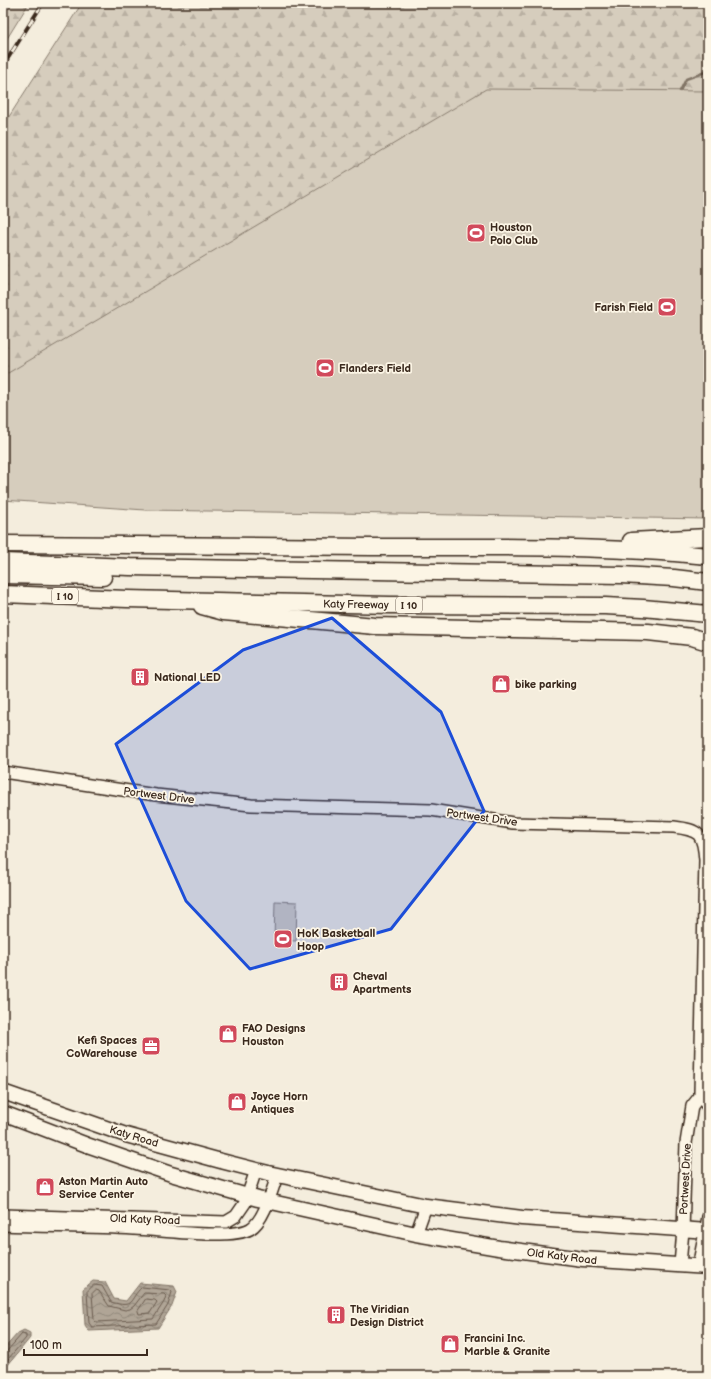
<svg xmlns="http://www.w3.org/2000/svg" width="711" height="1379" font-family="'Balsamiq Sans',sans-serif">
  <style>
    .forest { fill: url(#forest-firs); stroke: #887c6e }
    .garden { fill: #d6cdbd; stroke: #887c6e }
    .water { fill: url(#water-waves); stroke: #817466 }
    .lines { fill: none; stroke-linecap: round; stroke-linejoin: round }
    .shore { stroke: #6a5b4e; stroke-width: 1 }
    .stream { stroke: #817466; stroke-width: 2.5 }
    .minor-casing { stroke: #3b2a1e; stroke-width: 14 }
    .major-casing { stroke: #3b2a1e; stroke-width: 17 }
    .highway-casing { stroke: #3b2a1e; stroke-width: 19 }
    .minor { stroke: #fcf5e5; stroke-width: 11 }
    .major { stroke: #fcf5e5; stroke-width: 14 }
    .highway { stroke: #fcf5e5; stroke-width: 16 }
    .rail-casing { stroke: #3b2a1e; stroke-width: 4 }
    .rail { stroke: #fcf5e5; stroke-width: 2.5; stroke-dasharray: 8; stroke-linecap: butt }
    .marked { fill: #1d4ed8; fill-opacity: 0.2; stroke: #1d4ed8; stroke-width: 3; stroke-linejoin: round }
    .labels { text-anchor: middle; stroke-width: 3.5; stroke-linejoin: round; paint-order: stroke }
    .shield { fill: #fcf5e5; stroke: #75675a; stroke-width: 1 }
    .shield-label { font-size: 10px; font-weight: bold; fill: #3b2a1e }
    .poi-label { font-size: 11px; font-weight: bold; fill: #3b2a1e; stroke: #fcf5e5; text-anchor: start }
    .street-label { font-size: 11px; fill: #3b2a1e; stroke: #fcf5e5 }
  </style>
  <defs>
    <pattern id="forest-firs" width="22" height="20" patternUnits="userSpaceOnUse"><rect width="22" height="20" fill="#d6cdbd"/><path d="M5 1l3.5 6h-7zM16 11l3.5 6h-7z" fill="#b9b0a2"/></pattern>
    <pattern id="water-waves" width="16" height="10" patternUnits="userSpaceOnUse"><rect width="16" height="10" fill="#b0a596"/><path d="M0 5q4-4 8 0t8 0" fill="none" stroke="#90877a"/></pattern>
  </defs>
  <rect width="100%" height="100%" fill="#f4eddd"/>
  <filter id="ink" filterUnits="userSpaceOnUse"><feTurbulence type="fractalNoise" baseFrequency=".025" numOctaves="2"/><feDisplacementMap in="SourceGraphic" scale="8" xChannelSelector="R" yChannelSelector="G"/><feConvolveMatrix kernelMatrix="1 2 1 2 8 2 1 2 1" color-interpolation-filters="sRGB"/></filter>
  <g filter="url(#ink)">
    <g class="forest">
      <path d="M3 3H29L3 45Z"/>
      <path d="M82 3H708V127L3 440V126Z"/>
    </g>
    <g class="garden">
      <path d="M486 89 708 91V519L145 510 3 500V376Z"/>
      <path d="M275 901 297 902 296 941 274 940Z"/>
    </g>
    <g class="water">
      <path d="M93 1281 105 1282 114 1299 126 1301 140 1283 174 1286 177 1292 172 1306 158 1328 89 1331 85 1325 83 1289Z"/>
      <path d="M24 1330 30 1333V1338L3 1371V1350L18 1333Z"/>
    </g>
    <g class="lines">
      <g class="shore">
        <path d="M94 1285 102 1286 111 1302C135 1309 128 1300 142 1287L170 1290 172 1292 168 1305 156 1324 92 1327 89 1323 87 1292Z"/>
        <path d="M96 1290 99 1291 109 1306 125 1310 130 1309 134 1306 144 1293 164 1294 166 1296 164 1302 153 1319 96 1322 94 1320 92 1294Z"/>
        <path d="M146 1299 155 1300 157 1302 150 1313 139 1314 138 1311Z"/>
        <path d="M3 1352 7 1351 22 1334 26 1335V1338L3 1365"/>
      </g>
      <path class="stream" d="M680 91 686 79 708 71"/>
      <defs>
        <g id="minor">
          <path d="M3 772 156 795 251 805 431 810 513 823 674 827C700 830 703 834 705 860L700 1093V1096L692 1106 686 1143 683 1230 680 1265"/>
          <path d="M700 1096 708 1107"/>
          <path d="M3 1215 226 1222 236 1216 245 1203 256 1170"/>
          <path d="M3 1225C47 1227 91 1226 134 1229 160 1230 230 1240 250 1229 264 1221 272 1190 277 1176"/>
          <path d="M416 1234 426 1206"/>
          <path d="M698 1267 708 1217"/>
        </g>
        <g id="major">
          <path d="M3 1092 126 1135 221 1161 268 1173 426 1206 522 1218 708 1231"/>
          <path d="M3 1113 87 1145 171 1174 258 1199 416 1234 499 1248 583 1259 708 1267"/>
        </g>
        <g id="highway">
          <path d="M631 541 708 537"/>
          <path d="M3 544C126 546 249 547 372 547 484 547 597 545 708 556"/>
          <path d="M3 562 130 567 621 575 674 578 708 582"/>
          <path d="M3 575 103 577"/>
          <path d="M3 594 127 599 390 605 605 606 643 608 708 614"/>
          <path d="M202 606 224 612 375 626 648 632 692 637 708 642"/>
        </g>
      </defs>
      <use href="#minor" class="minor-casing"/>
      <use href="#major" class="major-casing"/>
      <use href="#highway" class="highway-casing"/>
      <use href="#minor" class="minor"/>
      <use href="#major" class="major"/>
      <use href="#highway" class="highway"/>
      <defs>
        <path id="rail" d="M3 66 43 3"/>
      </defs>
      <use href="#rail" class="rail-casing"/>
      <use href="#rail" class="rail"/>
    </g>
  </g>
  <path class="marked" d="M332 618 441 712 484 811 391 929 250 969 186 901 116 744 243 650Z"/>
  <defs>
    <symbol id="stadium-square" viewBox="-11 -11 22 22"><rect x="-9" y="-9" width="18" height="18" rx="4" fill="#d1495b" stroke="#fcf5e5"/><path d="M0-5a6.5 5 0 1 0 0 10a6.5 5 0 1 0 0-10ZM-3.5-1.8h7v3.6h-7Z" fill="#fff"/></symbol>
    <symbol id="building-square" viewBox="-11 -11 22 22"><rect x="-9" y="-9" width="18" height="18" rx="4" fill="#d1495b" stroke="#fcf5e5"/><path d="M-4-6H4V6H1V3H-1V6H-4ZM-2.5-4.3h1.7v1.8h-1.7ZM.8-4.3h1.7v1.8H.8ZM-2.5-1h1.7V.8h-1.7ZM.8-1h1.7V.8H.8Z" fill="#fff"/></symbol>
    <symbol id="shop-square" viewBox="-11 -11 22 22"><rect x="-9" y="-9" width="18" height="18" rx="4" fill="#d1495b" stroke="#fcf5e5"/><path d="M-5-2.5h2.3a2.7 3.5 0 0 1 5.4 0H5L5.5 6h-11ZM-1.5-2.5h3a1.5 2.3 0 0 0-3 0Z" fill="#fff"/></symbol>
    <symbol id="office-square" viewBox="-11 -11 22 22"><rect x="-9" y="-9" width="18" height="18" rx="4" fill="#d1495b" stroke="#fcf5e5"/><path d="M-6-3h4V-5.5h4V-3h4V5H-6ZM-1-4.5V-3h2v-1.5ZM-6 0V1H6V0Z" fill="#fff"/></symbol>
  </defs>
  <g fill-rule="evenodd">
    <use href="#stadium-square" x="465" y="222" width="22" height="22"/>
    <use href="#stadium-square" x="656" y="296" width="22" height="22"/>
    <use href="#stadium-square" x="314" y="357" width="22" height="22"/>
    <use href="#building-square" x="129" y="666" width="22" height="22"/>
    <use href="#shop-square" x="490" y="673" width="22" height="22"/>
    <use href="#stadium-square" x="272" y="928" width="22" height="22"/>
    <use href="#building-square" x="328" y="971" width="22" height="22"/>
    <use href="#shop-square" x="217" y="1023" width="22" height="22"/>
    <use href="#office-square" x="140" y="1035" width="22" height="22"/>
    <use href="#shop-square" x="226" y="1091" width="22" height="22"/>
    <use href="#shop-square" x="34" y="1176" width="22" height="22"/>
    <use href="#building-square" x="325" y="1304" width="22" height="22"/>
    <use href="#shop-square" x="439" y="1333" width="22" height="22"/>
  </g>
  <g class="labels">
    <g class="shield">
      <rect x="52" y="588" width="26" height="16" rx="3"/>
      <rect x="396" y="597" width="26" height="16" rx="3"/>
    </g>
    <g class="shield-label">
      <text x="65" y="600">I 10</text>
      <text x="409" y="609">I 10</text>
    </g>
    <g class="poi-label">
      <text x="490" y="231">Houston<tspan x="490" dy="13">Polo Club</tspan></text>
      <text x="653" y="311" text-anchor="end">Farish Field</text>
      <text x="339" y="372">Flanders Field</text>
      <text x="154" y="681">National LED</text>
      <text x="515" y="688">bike parking</text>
      <text x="297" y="937">HoK Basketball<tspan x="297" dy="13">Hoop</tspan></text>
      <text x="353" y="980">Cheval<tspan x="353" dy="13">Apartments</tspan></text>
      <text x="242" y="1032">FAO Designs<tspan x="242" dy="13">Houston</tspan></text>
      <text x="137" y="1044" text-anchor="end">Kefi Spaces<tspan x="137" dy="13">CoWarehouse</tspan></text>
      <text x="251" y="1100">Joyce Horn<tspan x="251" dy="13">Antiques</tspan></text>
      <text x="59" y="1185">Aston Martin Auto<tspan x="59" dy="13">Service Center</tspan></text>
      <text x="350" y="1313">The Viridian<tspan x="350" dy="13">Design District</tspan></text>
      <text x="464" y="1342">Francini Inc.<tspan x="464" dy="13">Marble &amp; Granite</tspan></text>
    </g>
    <g class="street-label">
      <text transform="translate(356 604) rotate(1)" y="4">Katy Freeway</text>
      <text transform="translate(159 795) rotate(7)" y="4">Portwest Drive</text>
      <text transform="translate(482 817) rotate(8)" y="4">Portwest Drive</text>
      <text transform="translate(134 1136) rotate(17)" y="4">Katy Road</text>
      <text transform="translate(685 1179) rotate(-87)" y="4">Portwest Drive</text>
      <text transform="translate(145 1219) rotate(2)" y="4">Old Katy Road</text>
      <text transform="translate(562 1256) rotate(7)" y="4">Old Katy Road</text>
    </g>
  </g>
  <rect width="711" height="1379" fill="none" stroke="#fcf5e5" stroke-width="16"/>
  <rect x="8" y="8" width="695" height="1363" fill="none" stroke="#3b2a1e" stroke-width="1.5" filter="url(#ink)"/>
  <path d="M24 1349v6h123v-6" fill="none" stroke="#3b2a1e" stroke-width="2"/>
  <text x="30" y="1349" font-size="12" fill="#3b2a1e" stroke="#fcf5e5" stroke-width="3" paint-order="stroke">100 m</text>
</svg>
